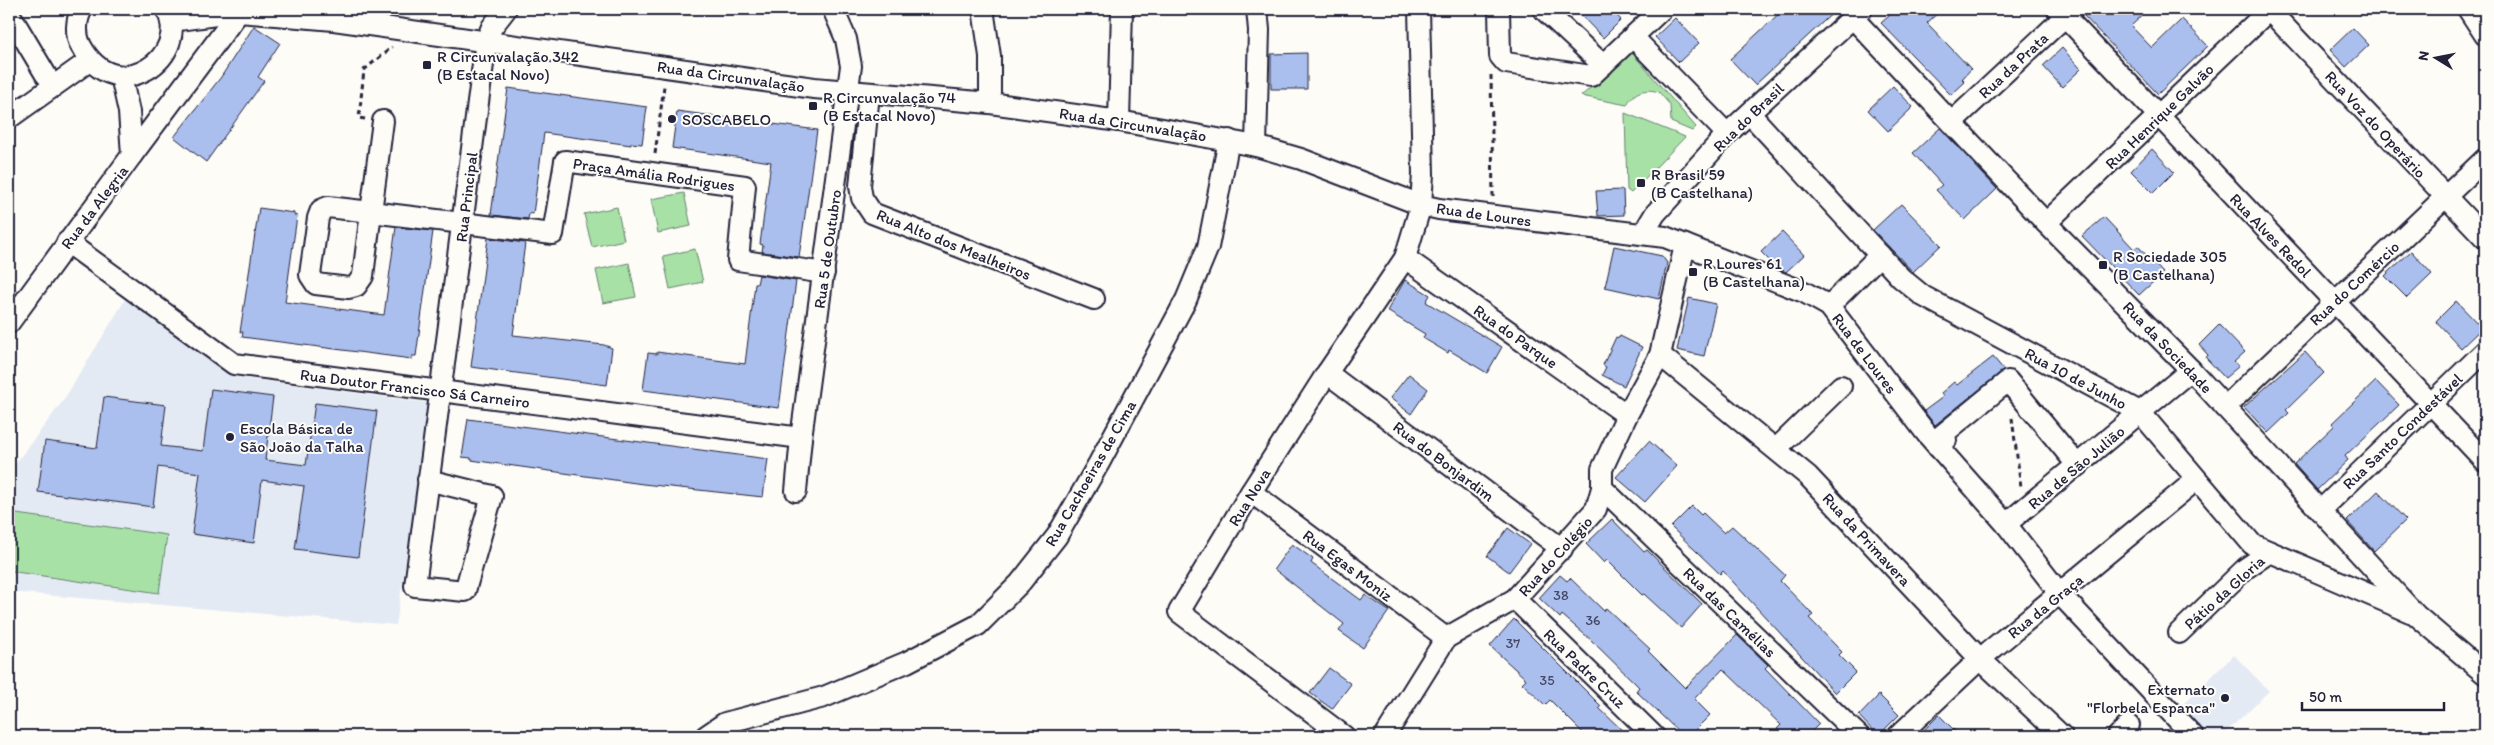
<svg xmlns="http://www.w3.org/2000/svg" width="2494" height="745" font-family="Itim,sans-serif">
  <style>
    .built { fill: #e4eaf4 }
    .green { fill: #a8e1a5; stroke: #658270 }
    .building { fill: #abbfee; stroke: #22223b }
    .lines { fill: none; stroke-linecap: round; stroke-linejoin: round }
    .minor-casing { stroke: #22223b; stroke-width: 24 }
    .path { stroke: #22223b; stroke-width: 3; stroke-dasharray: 5 4; stroke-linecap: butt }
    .minor { stroke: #fdfcf7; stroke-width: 20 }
    .poi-dot { fill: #22223b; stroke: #fdfcf7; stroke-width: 2 }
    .labels { text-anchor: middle; stroke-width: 4; stroke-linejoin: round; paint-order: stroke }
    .number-label { font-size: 14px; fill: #444968 }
    .poi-label { font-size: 16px; fill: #22223b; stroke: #fdfcf7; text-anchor: start }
    .street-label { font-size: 16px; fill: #22223b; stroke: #fdfcf7 }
  </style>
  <rect width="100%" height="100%" fill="#fdfcf7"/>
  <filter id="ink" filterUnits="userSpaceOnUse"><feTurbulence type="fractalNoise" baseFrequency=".02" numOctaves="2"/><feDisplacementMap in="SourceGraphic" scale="10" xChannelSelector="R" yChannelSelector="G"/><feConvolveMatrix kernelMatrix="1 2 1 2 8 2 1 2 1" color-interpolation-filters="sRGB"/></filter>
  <g filter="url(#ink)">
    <g class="built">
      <path d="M128 295 235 377 430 403 396 625 9 592V472L63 401Z"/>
      <path d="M2234 655 2269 691 2222 736H2210L2181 706Z"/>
    </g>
    <g class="green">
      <path d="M1632 53 1696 127 1692 131 1671 122 1670 105 1659 92C1646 88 1633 91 1627 105L1581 96Z"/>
      <path d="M1625 113 1685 137 1631 193 1627 190Z"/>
      <path d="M684 193 691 226 658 233 651 199Z"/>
      <path d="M617 207 624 240 592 247 584 214Z"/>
      <path d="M695 249 703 282 670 289 663 256Z"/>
      <path d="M629 263 636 297 603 303 596 270Z"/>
      <path d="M9 513 167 535 159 593 9 571Z"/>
    </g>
    <g class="building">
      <path d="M1575 9H1611L1621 20 1603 38Z"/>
      <path d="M1784 9H1837L1755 85 1730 59Z"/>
      <path d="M1897 9H1942L1927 23 1971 69 1962 79 1965 82 1951 95 1881 23Z"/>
      <path d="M2092 9H2149L2131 26 2152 48 2182 19 2208 46 2158 94 2084 16Z"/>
      <path d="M1675 18 1699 43 1679 62 1655 37Z"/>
      <path d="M254 26 280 43 258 77 264 81 206 162 174 137 221 77Z"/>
      <path d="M2353 28 2369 45 2346 67 2330 50Z"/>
      <path d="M2062 48 2081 69 2062 87 2043 66Z"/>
      <path d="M1307 53V89H1271V54Z"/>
      <path d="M1893 86 1913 107 1888 131 1868 110Z"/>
      <path d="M508 88 647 107 642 144 631 143V145L544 133 533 214 529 213 528 219 491 215Z"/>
      <path d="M677 111 817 130 799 257 762 252 763 245 760 244 771 162 672 148Z"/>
      <path d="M1940 128 1997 189 1965 220 1936 190 1942 185 1913 153Z"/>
      <path d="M2152 149 2174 172 2153 193 2131 171Z"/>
      <path d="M1623 190 1624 215 1598 216 1596 191Z"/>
      <path d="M1901 204 1941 245 1913 272 1873 230Z"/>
      <path d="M259 208 294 213V215L297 216 285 302 384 315 396 227 433 231 416 356H412V359L242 337 243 332H240Z"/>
      <path d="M2104 217 2134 249 2138 246 2163 273 2139 295 2082 236Z"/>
      <path d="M1782 232 1804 255 1786 272 1776 267 1761 252Z"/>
      <path d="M488 238 525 243 513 335 604 345 612 348 607 385 471 367Z"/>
      <path d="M1614 246 1662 256 1667 263 1659 299 1605 287Z"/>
      <path d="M2411 251 2432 274 2407 298 2385 276Z"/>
      <path d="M759 275 796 281 779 408 643 390 648 353 657 354V352L745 364 755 284H757Z"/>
      <path d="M1405 280 1430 295 1426 302 1502 347 1487 373 1449 350 1448 353 1423 338 1425 334 1387 311Z"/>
      <path d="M1689 298 1716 304 1704 356 1677 350Z"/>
      <path d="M2456 301 2482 328 2461 348 2436 321Z"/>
      <path d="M2219 325 2245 352 2234 362 2239 366 2225 378 2206 358 2208 355 2199 345Z"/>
      <path d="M1620 336 1642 347 1624 386 1602 375 1606 367 1603 365 1616 337 1619 338Z"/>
      <path d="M2305 352 2324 373 2286 410 2289 413 2268 433 2244 407Z"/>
      <path d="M1993 357 2004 370 1935 425 1924 411 1943 397 1941 393 1954 382 1957 385Z"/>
      <path d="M1409 374 1428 389 1411 414 1390 398Z"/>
      <path d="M2376 381 2399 405 2345 456 2348 460 2317 490 2294 464 2334 426 2332 423Z"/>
      <path d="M211 389 273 397 265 460 306 465 315 403 377 411 358 557 295 549 304 486 262 480 254 543 192 534 200 473 158 467 153 507 38 492 45 441 97 448 104 397 166 405 161 446 203 451Z"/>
      <path d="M468 419 768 459 763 497 643 484 471 460V458L462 457Z"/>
      <path d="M1649 441 1677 466 1645 502 1616 477Z"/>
      <path d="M2378 491 2406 520 2374 551 2347 521Z"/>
      <path d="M1692 506 1701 515 1703 513 1724 533 1732 526 1785 575 1780 581 1813 615 1809 618 1842 652 1839 655 1856 672 1835 693 1723 571 1720 574 1671 527Z"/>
      <path d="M1612 519 1644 552 1647 550 1702 604 1681 628 1644 594 1642 595 1607 560 1604 563 1586 544Z"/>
      <path d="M1508 528 1530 544 1509 572 1487 556Z"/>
      <path d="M1292 544 1313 559 1311 563 1361 600 1365 595 1389 611 1363 648 1339 631 1344 624 1274 569Z"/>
      <path d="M1560 575 1567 581 1570 578 1604 611 1606 608 1650 649 1648 651 1685 688 1737 635 1768 665 1765 668 1819 724 1807 736H1784L1777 729 1781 725 1723 669 1694 699 1710 715 1689 736H1683L1636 691 1639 687 1591 640 1562 615 1560 618 1539 598Z"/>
      <path d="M1514 619 1601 706 1599 708 1628 736H1586L1550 700 1545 705 1522 683 1526 679 1490 646Z"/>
      <path d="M1329 668 1351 684 1332 709 1310 693Z"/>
      <path d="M1879 695 1899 715 1878 736 1859 716Z"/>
      <path d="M1939 715 1960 736H1918Z"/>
    </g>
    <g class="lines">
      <defs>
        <g id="minor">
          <path d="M82 9C76 19 75 35 81 46 117 112 193 54 166 9"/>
          <path d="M983 9 990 56V103"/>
          <path d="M1499 9 1500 56 1506 63 1591 76 1662 9"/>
          <path d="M1543 9 1603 65"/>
          <path d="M2058 9 2485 461"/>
          <path d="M2268 9 2485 238"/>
          <path d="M2468 9 2485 35"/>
          <path d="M9 13 46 75"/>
          <path d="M1853 18 2046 223 2191 370 2416 615 2485 674"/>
          <path d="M171 21 239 12 334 20 814 88 990 103 1119 121 1256 146 1301 159 1421 205 1439 209 1665 237 1804 292 1829 306 1926 433 2006 524 2060 594 2193 736"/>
          <path d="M1633 37 1727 134"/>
          <path d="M869 93 860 186 862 198 872 213 1094 299"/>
          <path d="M1750 114 1901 278 1923 296 2140 412 2252 544 2410 612"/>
          <path d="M9 118 89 61"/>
          <path d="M383 121 371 212 553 234 565 161 745 186 738 260 824 273"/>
          <path d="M1119 121 1122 9"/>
          <path d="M1953 121 2073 9"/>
          <path d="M1256 146 1259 30 1257 9"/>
          <path d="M132 155 241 9"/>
          <path d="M328 207 371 212 363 276 356 286 349 288 316 284 310 275 318 218 321 210Z"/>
          <path d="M2046 223 2270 9"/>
          <path d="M1643 234 1655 214 1727 134 1862 9"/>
          <path d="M67 242 234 364 801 438"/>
          <path d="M1405 258 1627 415"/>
          <path d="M1829 306 1880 255"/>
          <path d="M9 323 132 155 129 112 121 76"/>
          <path d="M1660 355 1808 476 1980 659 2062 736"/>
          <path d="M1327 373 1562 549"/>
          <path d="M2225 407 2485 159"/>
          <path d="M1938 447 1946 440 1942 435 2008 381 2078 466"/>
          <path d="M1776 449 1841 386"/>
          <path d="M428 480 492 496 465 591 415 586C437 404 464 223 486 41L492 27 506 9"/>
          <path d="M1602 488 1859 736"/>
          <path d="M796 491 801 438 851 66 846 39 833 9"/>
          <path d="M1251 492 1446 638"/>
          <path d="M2320 511 2485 351"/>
          <path d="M2006 524 2191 370"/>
          <path d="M1515 599 1654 736"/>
          <path d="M2179 633 2246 568 2270 552"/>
          <path d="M706 736 725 723 824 697 907 662 978 625 1020 583 1057 536 1099 463 1186 300 1208 247 1229 140"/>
          <path d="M1344 736 1179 612 1251 492 1327 373 1405 258 1421 205 1423 174 1419 9"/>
          <path d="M1385 736 1446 638 1515 599 1596 509 1602 488V469L1627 415 1660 355 1685 245"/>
          <path d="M1898 736 1980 659 2196 480"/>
          <path d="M2118 736 2129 725"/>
        </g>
      </defs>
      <use href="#minor" class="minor-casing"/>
      <g class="path">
        <path d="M1491 75 1493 198"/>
        <path d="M365 119 359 118 364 70 392 47"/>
        <path d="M655 154 664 86"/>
        <path d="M2012 418 2021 487"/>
      </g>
      <use href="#minor" class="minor"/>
    </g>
  </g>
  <g class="poi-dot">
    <rect x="422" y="60" width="10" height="10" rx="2.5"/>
    <rect x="808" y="101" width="10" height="10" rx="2.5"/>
    <circle cx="672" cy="119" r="5"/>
    <rect x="1636" y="178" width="10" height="10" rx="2.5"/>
    <rect x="2098" y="260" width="10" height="10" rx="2.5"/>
    <rect x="1688" y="267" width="10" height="10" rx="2.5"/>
    <circle cx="230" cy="437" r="5"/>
    <circle cx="2225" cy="698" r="5"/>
  </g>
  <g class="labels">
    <g class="number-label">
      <text x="1561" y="600">38</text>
      <text x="1593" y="625">36</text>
      <text x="1513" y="648">37</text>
      <text x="1547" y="685">35</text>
    </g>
    <g class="poi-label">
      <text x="437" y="62">R Circunvalação 342<tspan x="437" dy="18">(B Estacal Novo)</tspan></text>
      <text x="823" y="103">R Circunvalação 74<tspan x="823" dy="18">(B Estacal Novo)</tspan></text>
      <text x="682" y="125">SOSCABELO</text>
      <text x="1651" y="180">R Brasil 59<tspan x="1651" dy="18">(B Castelhana)</tspan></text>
      <text x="2113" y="262">R Sociedade 305<tspan x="2113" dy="18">(B Castelhana)</tspan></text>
      <text x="1703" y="269">R Loures 61<tspan x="1703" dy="18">(B Castelhana)</tspan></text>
      <text x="240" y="434">Escola Básica de<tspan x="240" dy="18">São João da Talha</tspan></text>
      <text x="2215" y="695" text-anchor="end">Externato<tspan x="2215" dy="18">"Florbela Espanca"</tspan></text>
    </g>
    <g class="street-label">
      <text transform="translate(2013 65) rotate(-43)" y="6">Rua da Prata</text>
      <text transform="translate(731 76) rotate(8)" y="6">Rua da Circunvalação</text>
      <text transform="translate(2159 116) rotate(-44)" y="6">Rua Henrique Galvão</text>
      <text transform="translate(1748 117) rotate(-44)" y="6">Rua do Brasil</text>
      <text transform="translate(1133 124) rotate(9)" y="6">Rua da Circunvalação</text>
      <text transform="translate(2376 124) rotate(47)" y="6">Rua Voz do Operário</text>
      <text transform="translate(654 174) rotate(8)" y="6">Praça Amália Rodrigues</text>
      <text transform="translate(466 197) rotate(-83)" y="6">Rua Principal</text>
      <text transform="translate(94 207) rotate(-53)" y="6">Rua da Alegria</text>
      <text transform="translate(1484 214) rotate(8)" y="6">Rua de Loures</text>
      <text transform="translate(2271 235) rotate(46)" y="6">Rua Alves Redol</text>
      <text transform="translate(954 244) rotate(22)" y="6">Rua Alto dos Mealheiros</text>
      <text transform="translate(827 249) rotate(-82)" y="6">Rua 5 de Outubro</text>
      <text transform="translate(2354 283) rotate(-43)" y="6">Rua do Comércio</text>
      <text transform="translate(1516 336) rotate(35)" y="6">Rua do Parque</text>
      <text transform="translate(2168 347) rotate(46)" y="6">Rua da Sociedade</text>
      <text transform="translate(1865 353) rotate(53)" y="6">Rua de Loures</text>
      <text transform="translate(2076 378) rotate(28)" y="6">Rua 10 de Junho</text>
      <text transform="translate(415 388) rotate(7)" y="6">Rua Doutor Francisco Sá Carneiro</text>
      <text transform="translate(2402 431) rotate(-44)" y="6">Rua Santo Condestável</text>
      <text transform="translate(1444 461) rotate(37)" y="6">Rua do Bonjardim</text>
      <text transform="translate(2076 467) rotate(-40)" y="6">Rua de São Julião</text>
      <text transform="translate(1090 473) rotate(-60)" y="6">Rua Cachoeiras de Cima</text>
      <text transform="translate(1249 497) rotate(-58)" y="6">Rua Nova</text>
      <text transform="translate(1867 539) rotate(47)" y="6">Rua da Primavera</text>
      <text transform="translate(1555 556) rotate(-48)" y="6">Rua do Colégio</text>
      <text transform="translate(1348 565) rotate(37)" y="6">Rua Egas Moniz</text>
      <text transform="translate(2224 592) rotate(-42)" y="6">Pátio da Gloria</text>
      <text transform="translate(2045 606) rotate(-39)" y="6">Rua da Graça</text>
      <text transform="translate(1730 612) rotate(44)" y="6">Rua das Camélias</text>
      <text transform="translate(1585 668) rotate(44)" y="6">Rua Padre Cruz</text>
    </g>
  </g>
  <rect width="2494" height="745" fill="none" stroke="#fdfcf7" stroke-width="30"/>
  <rect x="15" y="15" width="2464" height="715" fill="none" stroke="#22223b" stroke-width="2" filter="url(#ink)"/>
  <g transform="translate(2436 58) rotate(280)" stroke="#fdfcf7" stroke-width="4" paint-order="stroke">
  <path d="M0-4L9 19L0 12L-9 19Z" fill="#22223b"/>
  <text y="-8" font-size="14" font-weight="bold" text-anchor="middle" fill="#22223b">N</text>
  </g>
  <path d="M2302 702v8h142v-8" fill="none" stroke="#22223b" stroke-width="2.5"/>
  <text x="2309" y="702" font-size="15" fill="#22223b" stroke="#fdfcf7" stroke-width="4" paint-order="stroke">50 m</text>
</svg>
